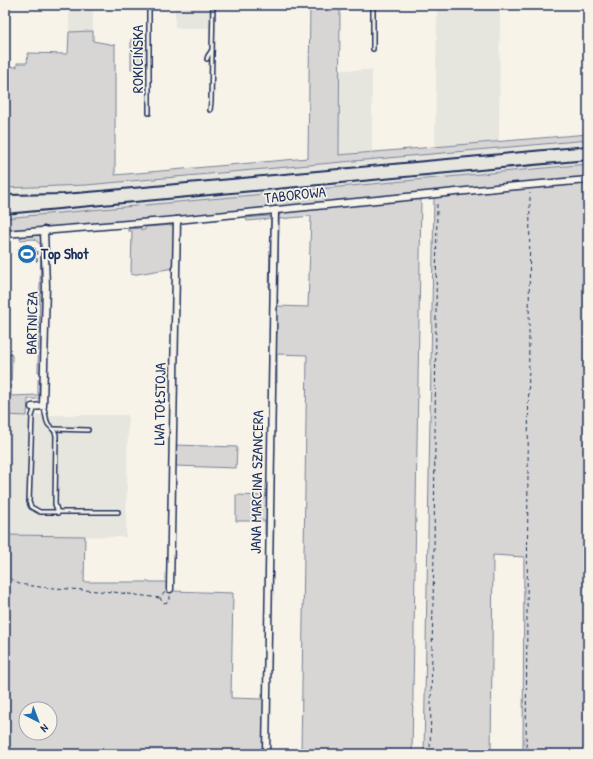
<svg xmlns="http://www.w3.org/2000/svg" width="593" height="759" font-family="'Patrick Hand',sans-serif">
  <style>
    .built { fill: #e6e5de }
    .green { fill: #d7d6d4; stroke: #798299; fill-rule: evenodd }
    .lines { fill: none; stroke-linecap: round; stroke-linejoin: round }
    .lane-casing { stroke: #1b2f5e; stroke-width: 6 }
    .street-casing { stroke: #1b2f5e; stroke-width: 9 }
    .path { stroke: #1b2f5e; stroke-width: 1; stroke-dasharray: 4 3; stroke-linecap: butt }
    .lane { stroke: #f7f3e8; stroke-width: 3 }
    .street { stroke: #f7f3e8; stroke-width: 6 }
    .rail { stroke: #1b2f5e; stroke-width: 2 }
    .labels { text-anchor: middle; stroke-width: 3.5; stroke-linejoin: round; paint-order: stroke }
    .street-label { font-size: 15px; fill: #1b2f5e; stroke: #f7f3e8 }
    .poi-label { font-size: 15px; font-weight: bold; fill: #1b2f5e; stroke: #f7f3e8; text-anchor: start }
  </style>
  <rect width="100%" height="100%" fill="#f7f3e8"/>
  <filter id="ink" filterUnits="userSpaceOnUse"><feTurbulence type="fractalNoise" baseFrequency=".025" numOctaves="2"/><feDisplacementMap in="SourceGraphic" scale="8" xChannelSelector="R" yChannelSelector="G"/><feConvolveMatrix kernelMatrix="1 2 1 2 8 2 1 2 1" color-interpolation-filters="sRGB"/></filter>
  <g filter="url(#ink)">
    <g class="built">
      <path d="M69 5H93V31L69 32Z"/>
      <rect x="175" y="5" width="35" height="23"/>
      <path d="M437 5H500L499 141 435 147Z"/>
      <path d="M340 70H372V152L339 155Z"/>
      <path d="M588 140V164L5 218V188L86 185Z"/>
      <path d="M5 415H128L126 537 5 535Z"/>
    </g>
    <g class="green">
      <path d="M310 5H340L339 155 588 134V140L86 185 5 188V66L17 67V63H27L28 53 68 54 69 32 93 31V41L115 45V175L308 158Z"/>
      <path d="M131 39 147 40V69H131Z"/>
      <path d="M588 164V178L178 217 5 231V218Z"/>
      <path d="M588 183V754H523L524 557 493 555 491 754H424L434 197 504 189Z"/>
      <path d="M421 198 412 754H301L307 355 277 354V383L274 382 275 335 277 334V328L275 327 276 300 278 299V306L308 307 311 216 279 219 278 266 276 264 277 219 282 212Z"/>
      <path d="M269 216 272 219 271 287H269L271 220 268 219 247 221 246 218Z"/>
      <path d="M174 225V268L131 275 132 231H128V229L141 228V230H145V227Z"/>
      <path d="M40 235 43 239 44 276 42 372H38L41 245 34 239 20 240V237Z"/>
      <path d="M5 355H12L11 396 38 395V379H42L41 396 37 399H28L27 416 5 415Z"/>
      <path d="M175 445 237 447 236 468 175 466Z"/>
      <path d="M266 484 268 485 267 534 265 535V521H236V495L266 496Z"/>
      <path d="M5 535 85 536 84 582H167V587L173 591 233 593 231 698 262 699V693L265 694 264 752 260 754H5ZM26 709H50V733H26Z"/>
    </g>
    <g class="lines">
      <defs>
        <g id="lane">
          <path d="M149 5V113"/>
          <path d="M373 5V49"/>
          <path d="M207 59 208 56 212 50"/>
          <path d="M210 110 211 102 213 5"/>
          <path d="M43 406C46 412 45 418 48 424 51 428 55 429 56 435L55 504 58 513"/>
          <path d="M35 407 32 416 29 502 31 507 40 512H118"/>
          <path d="M53 429 88 430"/>
        </g>
        <g id="street">
          <path d="M5 234 177 220 506 187 588 180"/>
          <path d="M32 407 43 406 46 286 44 230"/>
          <path d="M170 589 177 220"/>
          <path d="M266 754 275 210"/>
        </g>
      </defs>
      <use href="#lane" class="lane-casing"/>
      <use href="#street" class="street-casing"/>
      <g class="path">
        <path d="M18 249H37V261H35"/>
        <path d="M5 575 19 584 40 587 113 592 160 598"/>
        <path d="M170 589V598L168 602 163 603 160 598 164 593Z"/>
        <path d="M430 754 434 553 437 201"/>
        <path d="M526 754 530 193"/>
      </g>
      <use href="#lane" class="lane"/>
      <use href="#street" class="street"/>
      <g class="rail">
        <path d="M5 195 64 194 100 191 588 146"/>
        <path d="M5 214 588 160"/>
      </g>
    </g>
  </g>
  <defs>
    <symbol id="stadium-disc" viewBox="-11 -11 22 22"><circle r="9.5" fill="#1f6fb2" stroke="#f7f3e8"/><path d="M0-5a6.5 5 0 1 0 0 10a6.5 5 0 1 0 0-10ZM-3.5-1.8h7v3.6h-7Z" fill="#fff"/></symbol>
  </defs>
  <g fill-rule="evenodd">
    <use href="#stadium-disc" x="16" y="243" width="22" height="22"/>
  </g>
  <g class="labels">
    <g class="street-label">
      <text transform="translate(138 59) rotate(-90)" y="5">ROKICIŃSKA</text>
      <text transform="translate(295 195) rotate(-6)" y="5">TABOROWA</text>
      <text transform="translate(32 323) rotate(-89)" y="5">BARTNICZA</text>
      <text transform="translate(160 404) rotate(-89)" y="5">LWA TOŁSTOJA</text>
      <text transform="translate(257 482) rotate(-89)" y="5">JANA MARCINA SZANCERA</text>
    </g>
    <g class="poi-label">
      <text x="41" y="259">Top Shot</text>
    </g>
  </g>
  <rect width="593" height="759" fill="none" stroke="#f7f3e8" stroke-width="20"/>
  <rect x="10" y="10" width="573" height="739" fill="none" stroke="#1b2f5e" stroke-width="1.5" filter="url(#ink)"/>
  <g transform="translate(38 721) rotate(138)"><circle r="19" fill="#f7f3e8" stroke="#9fa5b1"/>
  <path d="M0-3L7 15L0 10L-7 15Z" fill="#1f6fb2"/>
  <text y="-6" font-size="11" font-weight="bold" text-anchor="middle" fill="#1b2f5e">N</text>
  </g>
</svg>
